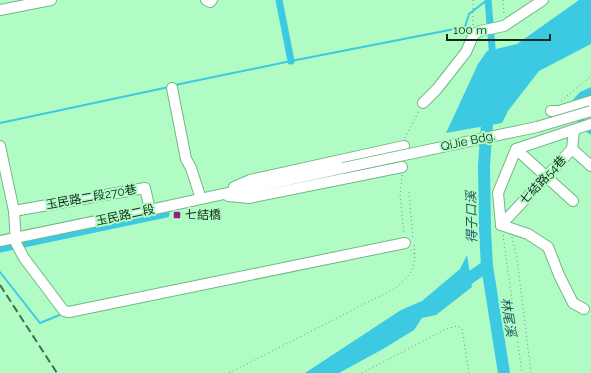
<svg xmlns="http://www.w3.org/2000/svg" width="591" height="373" font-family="Raleway,'Noto Sans TC',sans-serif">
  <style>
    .water { fill: #3ccae3 }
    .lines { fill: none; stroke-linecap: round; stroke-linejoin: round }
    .stream { stroke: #3ccae3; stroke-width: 2 }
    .canal { stroke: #3ccae3; stroke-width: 7 }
    .river { stroke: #3ccae3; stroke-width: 12 }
    .minor-casing { stroke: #71b885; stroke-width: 12 }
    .path { stroke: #679d77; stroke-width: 1; stroke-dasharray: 1 3; stroke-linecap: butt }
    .minor { stroke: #fff; stroke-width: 10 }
    .rail { stroke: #416d4f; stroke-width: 2; stroke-dasharray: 8 4; stroke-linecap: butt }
    .minor-bridge-casing { stroke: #71b885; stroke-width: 12; stroke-linecap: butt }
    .minor-bridge { stroke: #fff; stroke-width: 10 }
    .poi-dot { fill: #8f2184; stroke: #b1fbc5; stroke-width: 1.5 }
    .labels { text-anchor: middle; stroke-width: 4; stroke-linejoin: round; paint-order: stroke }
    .street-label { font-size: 12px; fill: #0e2c19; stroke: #b1fbc5 }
    .poi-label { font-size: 12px; fill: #0e2c19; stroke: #b1fbc5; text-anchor: start }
    .water-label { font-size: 13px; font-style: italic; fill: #1d5661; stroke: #b1fbc5 }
  </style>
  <rect width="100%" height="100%" fill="#b1fbc5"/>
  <g class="water">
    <path d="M579 0H591V44L539 71 508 111 502 123 446 133 478 64 487 51 517 44Z"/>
    <path d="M591 87V98L570 103 580 92Z"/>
    <path d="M467 255 472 287 436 315 422 318 414 330 383 349 339 373H305L401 310 422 301 460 269Z"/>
  </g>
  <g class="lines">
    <g class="stream">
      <path d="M175 85 291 61 465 27 469 14 487 0"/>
      <path d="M0 123 169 87"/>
      <path d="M0 272 40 323 62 314"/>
    </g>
    <g class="canal">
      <path d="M279 0 291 61"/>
      <path d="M488 0 490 24"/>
      <path d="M491 35 493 59"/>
      <path d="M581 110V124L591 131"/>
      <path d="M0 249 166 214"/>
    </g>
    <g class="river">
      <path d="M491 110 487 123 484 166 485 231 487 266 504 373"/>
      <path d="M458 286 487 266"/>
    </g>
    <defs>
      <g id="minor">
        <path d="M206 0 210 2 212 0"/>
        <path d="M0 10 51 0"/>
        <path d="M172 88 186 159 191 168 201 199"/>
        <path d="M423 103 437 89 466 52 474 34 480 31 504 26 543 0"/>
        <path d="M551 111H559L591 101"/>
        <path d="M0 146 14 211 16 243 24 258 64 311 69 312 405 243"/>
        <path d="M516 149 573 201"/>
        <path d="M572 149 591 166"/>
        <path d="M234 187 250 180 404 146"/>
        <path d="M228 196 249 198 402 167"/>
        <path d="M14 211 145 188 150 210"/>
        <path d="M501 225 498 193 516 149 591 124"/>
        <path d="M501 225 528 234 548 247 559 275 573 303 584 309"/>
        <path d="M501 225 572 149 574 130"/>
        <path d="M0 241 150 210 343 168"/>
      </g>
    </defs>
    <use href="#minor" class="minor-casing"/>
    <g class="path">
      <path d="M503 0 504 15"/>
      <path d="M473 25V0"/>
      <path d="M561 101 591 76"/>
      <path d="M405 138 419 111"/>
      <path d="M402 175 400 195 404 234"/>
      <path d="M409 192 413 239"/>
      <path d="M503 235 522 373"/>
      <path d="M512 237 517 258 531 373"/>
      <path d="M414 245 415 255"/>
      <path d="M229 373 396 288C409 275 412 275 415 256L410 249"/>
      <path d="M362 373 446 329 457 326 462 329 469 373"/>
    </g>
    <use href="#minor" class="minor"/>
    <path class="rail" d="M0 285 57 373"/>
    <defs>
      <path id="minor-bridge" d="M343 168 537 127 591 111"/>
    </defs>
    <use href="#minor-bridge" class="minor-bridge-casing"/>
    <use href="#minor-bridge" class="minor-bridge"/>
  </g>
  <rect class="poi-dot" x="173" y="211" width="8" height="8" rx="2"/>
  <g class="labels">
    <g class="street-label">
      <text transform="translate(468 141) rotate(-12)" y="4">QiJie Bdg.</text>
      <text transform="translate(543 180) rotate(-47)" y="4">七結路54巷</text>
      <text transform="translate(91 197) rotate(-10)" y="4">玉民路二段270巷</text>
      <text transform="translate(125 215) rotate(-12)" y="4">玉民路二段</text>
    </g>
    <g class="poi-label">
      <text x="185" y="219">七結橋</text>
    </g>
    <g class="water-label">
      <text transform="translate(471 217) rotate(-91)" y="5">得子口溪</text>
      <text transform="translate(509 317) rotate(81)" y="5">林尾溪</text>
    </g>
  </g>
  <path d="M447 34v6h103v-6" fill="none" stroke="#0e2c19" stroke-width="2"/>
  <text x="453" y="34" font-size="12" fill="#0e2c19" stroke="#b1fbc5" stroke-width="3" paint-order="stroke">100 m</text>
</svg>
